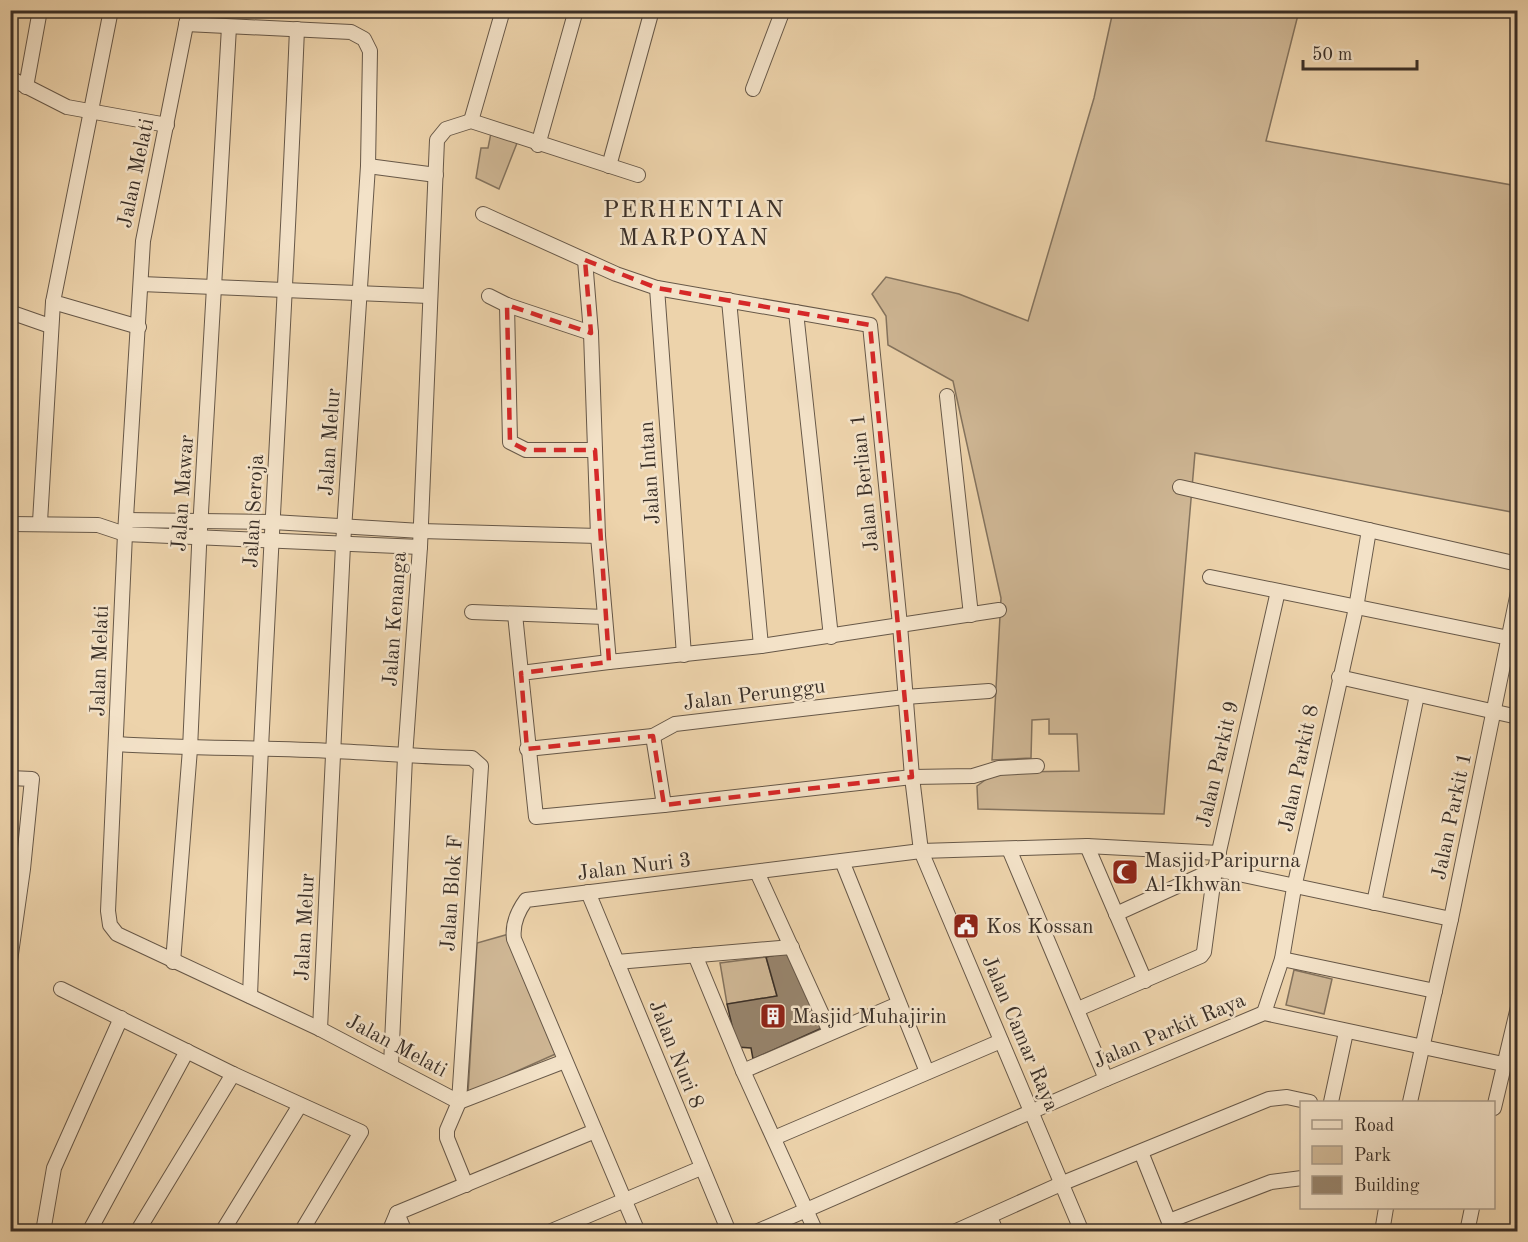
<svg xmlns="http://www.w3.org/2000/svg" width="1528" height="1242" font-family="'Old Standard TT',serif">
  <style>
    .green { fill: #cfb795; stroke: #84735e; stroke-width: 1.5 }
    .building { fill: #97846c; stroke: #3a2f27; stroke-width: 1.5 }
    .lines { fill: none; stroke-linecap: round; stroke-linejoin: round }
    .street-casing { stroke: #675848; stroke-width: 16 }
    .street { stroke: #f3e2c8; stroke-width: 14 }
    .marked { fill: none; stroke: #d62828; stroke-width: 4.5; stroke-dasharray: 12 8; stroke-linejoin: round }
    .labels { text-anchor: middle; stroke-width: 5; stroke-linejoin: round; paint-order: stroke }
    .street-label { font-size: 21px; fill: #3a2f27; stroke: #f3e2c8 }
    .poi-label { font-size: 21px; fill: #3a2f27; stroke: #f3e2c8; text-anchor: start }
    .quarter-label { font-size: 24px; letter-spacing: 1.5px; fill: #3a2f27; stroke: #f3e2c8 }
  </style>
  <rect width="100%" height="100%" fill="#edd3ab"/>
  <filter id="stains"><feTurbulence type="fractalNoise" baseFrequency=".00333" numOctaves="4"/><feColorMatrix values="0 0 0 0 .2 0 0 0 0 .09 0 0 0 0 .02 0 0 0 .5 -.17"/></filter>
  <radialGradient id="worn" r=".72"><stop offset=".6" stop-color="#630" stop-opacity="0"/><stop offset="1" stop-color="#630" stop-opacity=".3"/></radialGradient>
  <g class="green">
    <path d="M1113 11H1299L1266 141 1517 186V513L1195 453 1164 814 978 809 977 786 992 775 1008 772 1079 771 1077 734H1049V719L1032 720 1031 758 992 760 1001 598 953 381 888 345 886 316 872 294 886 277 959 294 1028 321 1094 98Z"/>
    <path d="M492 128 519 138 499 189 476 178 481 148H488Z"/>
    <path d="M509 934 560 1052 468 1093 477 943Z"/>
    <path d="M766 957 777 996 727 1004 720 963Z"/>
    <path d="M1294 970 1332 979 1324 1014 1286 1005Z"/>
  </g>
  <path class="building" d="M790 952 822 1028 753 1059 751 1048 737 1047 727 1004 777 996 766 957Z"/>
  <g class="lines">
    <defs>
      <g id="street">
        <path d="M111 10 53 302 139 327"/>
        <path d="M189 10 143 241 125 534 108 911 110 925 117 934 320 1029 459 1102"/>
        <path d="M186 24 351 32 364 39 370 51 368 166 343 545 320 1029"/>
        <path d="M10 78 67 107 167 125"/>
        <path d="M26 87 40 10"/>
        <path d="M753 89 783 10"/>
        <path d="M471 121 503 10"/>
        <path d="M538 145 576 10"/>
        <path d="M10 155V178"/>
        <path d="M368 166 436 175"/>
        <path d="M609 166 652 10"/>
        <path d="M483 214 616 274 657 288 870 325 900 625 912 777 921 851 1082 1232"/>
        <path d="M585 260 591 333 598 536 609 662 761 646 999 610"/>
        <path d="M141 284 429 296"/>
        <path d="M657 288 684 655"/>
        <path d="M489 296 507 305 591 333"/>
        <path d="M729 300 761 646"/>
        <path d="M507 305 510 442 526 450H595"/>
        <path d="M10 312 50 326"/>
        <path d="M796 312 831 637"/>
        <path d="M947 396 971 615"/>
        <path d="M1180 487 1518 564"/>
        <path d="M126 520 273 522 421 531 598 536"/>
        <path d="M40 522 53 302"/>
        <path d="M10 524 98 525 125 534 420 547"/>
        <path d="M1210 577 1509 638"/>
        <path d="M472 612 605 617"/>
        <path d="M515 614 521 673"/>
        <path d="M609 662 521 673 536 817 664 805"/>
        <path d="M1339 677 1518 717"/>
        <path d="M653 736 664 805 912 777 973 776 999 768 1037 766"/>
        <path d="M117 744C189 749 261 747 334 751 380 753 425 757 472 758L481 766 459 1102 447 1130V1138L466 1185"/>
        <path d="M527 749 653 736 675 724 905 697 989 691"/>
        <path d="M10 778 32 779 23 869 10 961"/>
        <path d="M1087 846 1145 981"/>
        <path d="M1009 849 1106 1079"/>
        <path d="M842 861 927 1072"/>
        <path d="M757 872 830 1032"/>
        <path d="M588 892 729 1232"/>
        <path d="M1374 903 1417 695"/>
        <path d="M1116 914 1215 869 1451 919"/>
        <path d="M695 955 743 1071 816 1232"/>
        <path d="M1282 959 1435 991"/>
        <path d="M173 962 190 749 199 547 229 27"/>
        <path d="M617 962 792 947"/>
        <path d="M61 989 233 1074"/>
        <path d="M250 996C262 673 284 351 297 29"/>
        <path d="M1078 1009 1201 956 1204 952 1215 869 1278 591"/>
        <path d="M1264 1013 1282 959 1294 888 1356 608 1369 530"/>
        <path d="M391 1065 405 757 420 547 437 140 446 129 471 121 638 175"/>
        <path d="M743 1071 898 1004"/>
        <path d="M459 1102 565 1061"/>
        <path d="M1331 1102 1346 1032"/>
        <path d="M1410 1102 1451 919 1518 592"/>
        <path d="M1494 1108 1518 1007"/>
        <path d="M774 1138 1001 1041"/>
        <path d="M1141 1152 1173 1232"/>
        <path d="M397 1213 405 1232"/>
        <path d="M990 1216 996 1232"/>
        <path d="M1169 1221 1271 1182 1302 1178"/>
        <path d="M43 1232 54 1168 121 1018"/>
        <path d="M89 1232 187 1051"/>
        <path d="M137 1232 233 1074 361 1132 301 1232"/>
        <path d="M222 1232 300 1105"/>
        <path d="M389 1232 397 1213 595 1131"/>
        <path d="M549 1232 701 1168"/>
        <path d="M638 1232 514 939C512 925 518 911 526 900L921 851 1087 846 1219 853"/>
        <path d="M756 1232 1106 1079 1264 1013 1503 1064"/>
        <path d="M954 1232 1063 1183 1269 1099 1287 1097 1310 1102"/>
        <path d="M1382 1232 1386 1208"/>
        <path d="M1467 1232 1472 1208"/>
      </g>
    </defs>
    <use href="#street" class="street-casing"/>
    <use href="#street" class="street"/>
  </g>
  <path class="marked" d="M585 260 657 288 870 325 912 777 664 805 653 736 527 749 521 673 609 662 595 450H526L510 442 507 305 591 333Z"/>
  <defs>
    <symbol id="mosque-square" viewBox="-11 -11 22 22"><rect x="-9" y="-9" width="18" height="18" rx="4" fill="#8f2418" stroke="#f3e2c8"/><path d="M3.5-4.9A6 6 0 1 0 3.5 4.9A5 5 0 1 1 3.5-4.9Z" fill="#fff"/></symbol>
    <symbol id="civic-square" viewBox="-11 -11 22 22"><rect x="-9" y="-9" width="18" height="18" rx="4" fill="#8f2418" stroke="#f3e2c8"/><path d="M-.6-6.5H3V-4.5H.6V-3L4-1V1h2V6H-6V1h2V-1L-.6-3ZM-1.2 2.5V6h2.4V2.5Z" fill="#fff"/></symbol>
    <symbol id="building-square" viewBox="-11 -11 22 22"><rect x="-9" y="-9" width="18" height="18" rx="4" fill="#8f2418" stroke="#f3e2c8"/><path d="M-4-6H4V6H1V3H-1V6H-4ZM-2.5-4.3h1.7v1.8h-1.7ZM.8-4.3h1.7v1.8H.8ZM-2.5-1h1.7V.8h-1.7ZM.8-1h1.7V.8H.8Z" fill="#fff"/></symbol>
  </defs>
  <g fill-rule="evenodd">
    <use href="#mosque-square" x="1110" y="857" width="30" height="30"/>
    <use href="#civic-square" x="951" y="911" width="30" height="30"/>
    <use href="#building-square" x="758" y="1001" width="30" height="30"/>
  </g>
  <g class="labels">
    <g class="street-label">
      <text transform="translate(135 173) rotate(-78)" y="7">Jalan Melati</text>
      <text transform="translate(329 442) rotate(-86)" y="7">Jalan Melur</text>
      <text transform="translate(649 473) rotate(-94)" y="7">Jalan Intan</text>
      <text transform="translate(864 483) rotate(-96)" y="7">Jalan Berlian 1</text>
      <text transform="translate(182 493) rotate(-86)" y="7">Jalan Mawar</text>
      <text transform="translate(253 511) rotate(-87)" y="7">Jalan Seroja</text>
      <text transform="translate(394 619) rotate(-86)" y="7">Jalan Kenanga</text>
      <text transform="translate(99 661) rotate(-88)" y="7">Jalan Melati</text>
      <text transform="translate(754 694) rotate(-7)" y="7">Jalan Perunggu</text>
      <text transform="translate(1217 764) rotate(-77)" y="7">Jalan Parkit 9</text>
      <text transform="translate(1298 768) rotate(-78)" y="7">Jalan Parkit 8</text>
      <text transform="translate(1451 816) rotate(-78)" y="7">Jalan Parkit 1</text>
      <text transform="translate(634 866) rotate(-7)" y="7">Jalan Nuri 3</text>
      <text transform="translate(451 893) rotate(-86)" y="7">Jalan Blok F</text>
      <text transform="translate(304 927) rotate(-87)" y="7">Jalan Melur</text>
      <text transform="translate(1169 1030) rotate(-23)" y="7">Jalan Parkit Raya</text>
      <text transform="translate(1021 1033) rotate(67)" y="7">Jalan Camar Raya</text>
      <text transform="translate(397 1045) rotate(28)" y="7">Jalan Melati</text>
      <text transform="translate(677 1054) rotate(68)" y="7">Jalan Nuri 8</text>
    </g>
    <g class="poi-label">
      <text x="1144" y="867">Masjid Paripurna<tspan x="1144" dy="24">Al-Ikhwan</tspan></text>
      <text x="986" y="933">Kos Kossan</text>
      <text x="792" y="1023">Masjid Muhajirin</text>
    </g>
    <g class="quarter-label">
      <text x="694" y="217">PERHENTIAN<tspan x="694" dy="28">MARPOYAN</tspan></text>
    </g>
  </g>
  <rect width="1528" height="1242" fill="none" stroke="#edd3ab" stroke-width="36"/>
  <rect x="12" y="12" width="1504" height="1218" fill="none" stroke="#3a2f27" stroke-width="3"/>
  <rect x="18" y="18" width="1492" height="1206" fill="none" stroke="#3a2f27" stroke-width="1.5"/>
  <rect x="1300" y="1101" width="195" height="108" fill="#f3e2c8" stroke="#a99a88" stroke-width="1.5"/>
  <rect x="1312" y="1120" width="30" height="9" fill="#f3e2c8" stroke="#a99a88" stroke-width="1.5"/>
  <text x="1354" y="1131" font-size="18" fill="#3a2f27">Road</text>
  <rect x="1312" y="1146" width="30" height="18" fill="#cfb795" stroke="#a99a88" stroke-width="1.5"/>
  <text x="1354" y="1161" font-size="18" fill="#3a2f27">Park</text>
  <rect x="1312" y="1176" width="30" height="18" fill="#97846c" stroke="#a99a88" stroke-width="1.5"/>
  <text x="1354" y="1191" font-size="18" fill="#3a2f27">Building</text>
  <path d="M1303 60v9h114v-9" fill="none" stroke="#3a2f27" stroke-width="3"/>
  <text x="1312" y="60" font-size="18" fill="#3a2f27" stroke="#f3e2c8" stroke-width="4.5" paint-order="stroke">50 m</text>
  <rect width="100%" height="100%" filter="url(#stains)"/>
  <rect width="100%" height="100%" fill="url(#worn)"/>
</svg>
